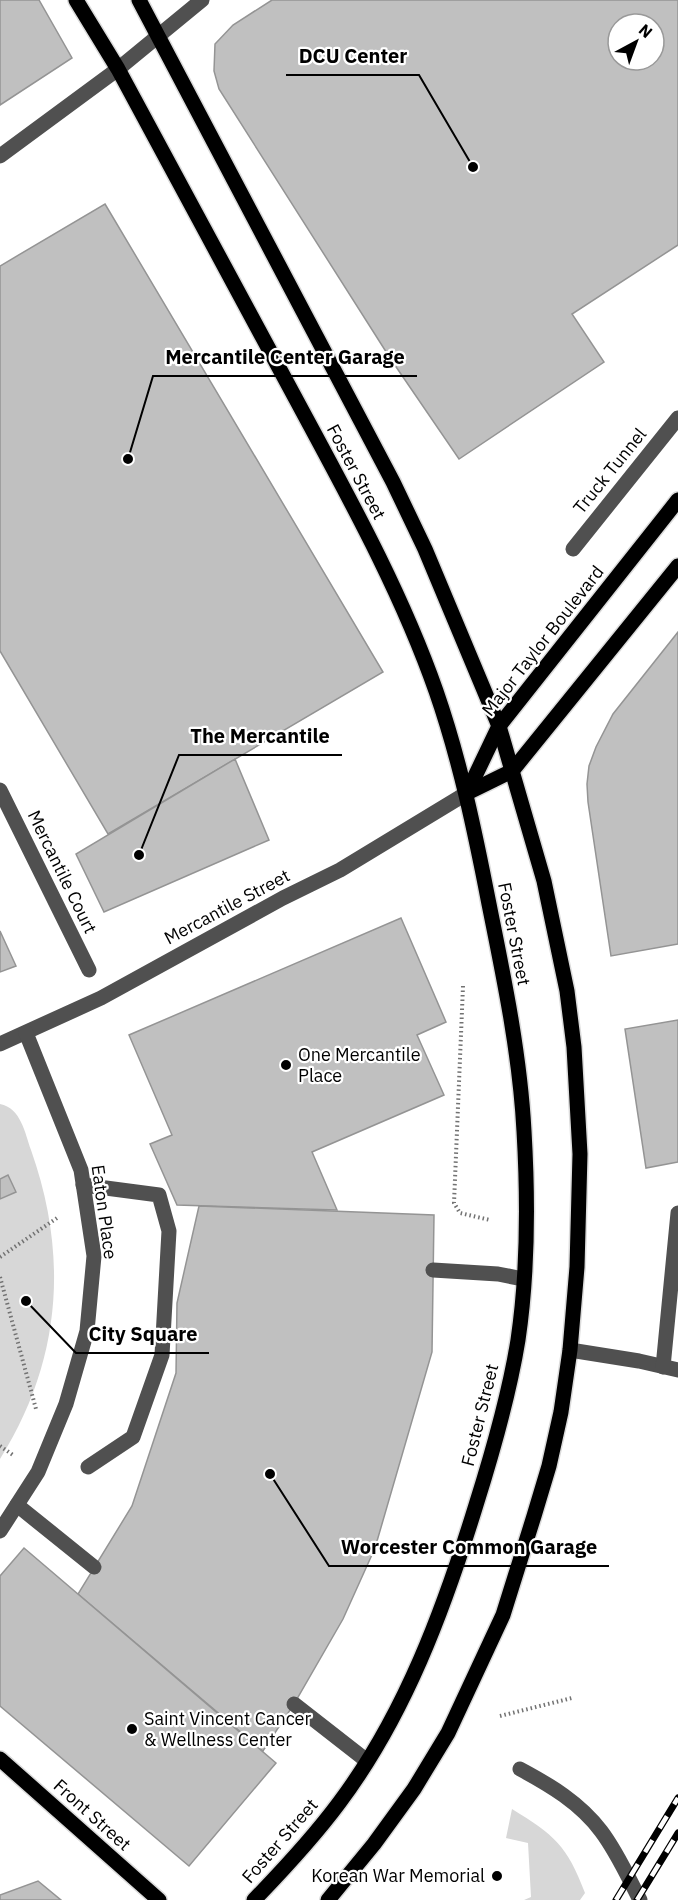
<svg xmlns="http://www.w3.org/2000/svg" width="678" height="1900" font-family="'IBM Plex Sans',sans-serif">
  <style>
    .green { fill: #d7d7d7 }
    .building { fill: #c0c0c0; stroke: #949494; stroke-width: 1.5; fill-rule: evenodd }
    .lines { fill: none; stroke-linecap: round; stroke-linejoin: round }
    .major-casing { stroke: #dbdbdb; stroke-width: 18 }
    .path { stroke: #727272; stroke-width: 4; stroke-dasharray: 1.5 3; stroke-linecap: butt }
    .minor { stroke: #505050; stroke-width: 15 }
    .major { stroke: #000; stroke-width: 15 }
    .rail-casing { stroke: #000; stroke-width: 7 }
    .rail { stroke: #fff; stroke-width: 4.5; stroke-dasharray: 14; stroke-linecap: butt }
    .poi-dot { fill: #000; stroke: #fff; stroke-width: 2 }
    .labels { text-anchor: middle; stroke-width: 4.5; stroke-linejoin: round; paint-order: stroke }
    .street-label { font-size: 18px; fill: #000; stroke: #fff }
    .poi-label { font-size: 18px; fill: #000; stroke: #fff; text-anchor: start }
    .leader { fill: none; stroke: #000; stroke-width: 2 }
    .callout-dot { fill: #000; stroke: #fff; stroke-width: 2 }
    .callout-label { font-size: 20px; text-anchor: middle; font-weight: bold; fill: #000; stroke: #fff; stroke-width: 4.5; stroke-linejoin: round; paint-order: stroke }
  </style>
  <rect width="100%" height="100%" fill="#fff"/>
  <g class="green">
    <path d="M0 1104C21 1108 25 1133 31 1150 69 1257 61 1362 0 1459Z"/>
    <path d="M512 1809C554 1835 567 1845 585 1893L580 1900H524L531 1897 528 1843 506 1838Z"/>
  </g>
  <g class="building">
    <path d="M0 0H39L72 58 0 105Z"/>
    <path d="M272 0H678V245L572 314 604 362 459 459 390 358 219 89 214 71 215 44 233 25ZM618 24H654V60H618Z"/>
    <path d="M105 204 383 672 108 834 0 651V266Z"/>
    <path d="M678 632V944L611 956 588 802 587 784 589 766 596 747 613 714Z"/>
    <path d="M235 759 269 840 104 912 76 854Z"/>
    <path d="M401 918 446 1022 417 1035 444 1095 312 1152 337 1210 177 1205 150 1144 172 1135 129 1035Z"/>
    <path d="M0 931 16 966 0 972Z"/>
    <path d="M678 1020V1162L646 1168 625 1029Z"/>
    <path d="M8 1175 16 1192 0 1199V1179Z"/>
    <path d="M199 1206 434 1215 432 1352 375 1548 343 1619 294 1704 263 1751 78 1594 132 1506 176 1373 177 1303Z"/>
    <path d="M24 1548 276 1763 189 1866 0 1706V1576Z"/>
    <path d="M38 1881 61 1900H0V1895Z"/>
  </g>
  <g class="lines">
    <defs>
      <g id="major">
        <path d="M76 0 118 69C178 180 238 292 298 403 348 496 401 591 436 691 460 760 475 832 489 904 504 978 520 1055 524 1131 528 1199 528 1272 518 1340 509 1396 493 1451 476 1505 444 1609 405 1715 339 1803 313 1838 284 1869 254 1900"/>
        <path d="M139 0 393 482 425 549 499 726 544 881 567 991 574 1047 580 1154 577 1267 570 1350 561 1412 549 1466 534 1516 503 1615 448 1733 414 1789 374 1844 328 1900"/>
        <path d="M467 793 499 726 678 500"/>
        <path d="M467 793 512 771 678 566"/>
        <path d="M0 1759 159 1900"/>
      </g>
    </defs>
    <use href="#major" class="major-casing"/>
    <g class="path">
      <path d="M463 986 454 1203 460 1213 490 1220"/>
      <path d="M0 1257 57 1218"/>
      <path d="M0 1277 36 1409"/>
      <path d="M0 1446 13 1455"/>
      <path d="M500 1716 572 1698"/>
    </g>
    <g class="minor">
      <path d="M0 156 118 69 202 0"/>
      <path d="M573 549 678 418"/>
      <path d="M0 790 89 970"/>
      <path d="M0 1044 101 998 283 898 340 870 467 793"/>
      <path d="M83 1185 159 1195 169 1231 162 1355 133 1437 88 1467"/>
      <path d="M433 1270 498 1274 523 1279"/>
      <path d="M570 1350 639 1361 678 1370"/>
      <path d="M663 1367 678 1213"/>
      <path d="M17 1505 94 1567"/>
      <path d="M0 1531 38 1472 66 1404 87 1331 94 1256 81 1170 26 1033"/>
      <path d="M294 1704 367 1761"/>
      <path d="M520 1769C550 1785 580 1803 601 1831 617 1852 628 1877 640 1900"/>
    </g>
    <use href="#major" class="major"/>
    <defs>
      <g id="rail">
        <path d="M616 1900 678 1798"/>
        <path d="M637 1900 678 1833"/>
      </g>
    </defs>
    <use href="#rail" class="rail-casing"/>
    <use href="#rail" class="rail"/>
  </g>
  <g class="poi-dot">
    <circle cx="286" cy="1065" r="6"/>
    <circle cx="132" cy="1729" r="6"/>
    <circle cx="497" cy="1876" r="6"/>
  </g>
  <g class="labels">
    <g class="street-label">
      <text transform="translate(610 471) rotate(-51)" y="6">Truck Tunnel</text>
      <text transform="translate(356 472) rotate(62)" y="6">Foster Street</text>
      <text transform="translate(543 641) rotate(-52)" y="6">Major Taylor Boulevard</text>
      <text transform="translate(62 872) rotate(64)" y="6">Mercantile Court</text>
      <text transform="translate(227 907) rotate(-28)" y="6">Mercantile Street</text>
      <text transform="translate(514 934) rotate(79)" y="6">Foster Street</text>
      <text transform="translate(104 1212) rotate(82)" y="6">Eaton Place</text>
      <text transform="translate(480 1415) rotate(-76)" y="6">Foster Street</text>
      <text transform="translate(92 1815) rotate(42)" y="6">Front Street</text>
      <text transform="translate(280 1841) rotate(-49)" y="6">Foster Street</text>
    </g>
    <g class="poi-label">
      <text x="298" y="1061">One Mercantile<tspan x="298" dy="21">Place</tspan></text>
      <text x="144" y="1725">Saint Vincent Cancer<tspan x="144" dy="21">&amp; Wellness Center</tspan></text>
      <text x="485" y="1882" text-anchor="end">Korean War Memorial</text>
    </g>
  </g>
  <path class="leader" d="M473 167L419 75H286M128 459L153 376H417M139 855L179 755H342M26 1301L76 1353H209M270 1474L329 1566H609"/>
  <g class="callout-dot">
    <circle cx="473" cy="167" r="6"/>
    <circle cx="128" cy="459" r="6"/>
    <circle cx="139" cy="855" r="6"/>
    <circle cx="26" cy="1301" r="6"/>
    <circle cx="270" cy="1474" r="6"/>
  </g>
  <g class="callout-label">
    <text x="353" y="63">DCU Center</text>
    <text x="285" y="364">Mercantile Center Garage</text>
    <text x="260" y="743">The Mercantile</text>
    <text x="143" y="1341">City Square</text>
    <text x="469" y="1554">Worcester Common Garage</text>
  </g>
  <g transform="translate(636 42) rotate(41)"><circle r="28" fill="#ffffff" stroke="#999999" stroke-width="1.5"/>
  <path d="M0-4.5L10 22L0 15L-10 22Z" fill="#000000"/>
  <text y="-9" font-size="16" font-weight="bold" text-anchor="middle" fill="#000000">N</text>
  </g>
</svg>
